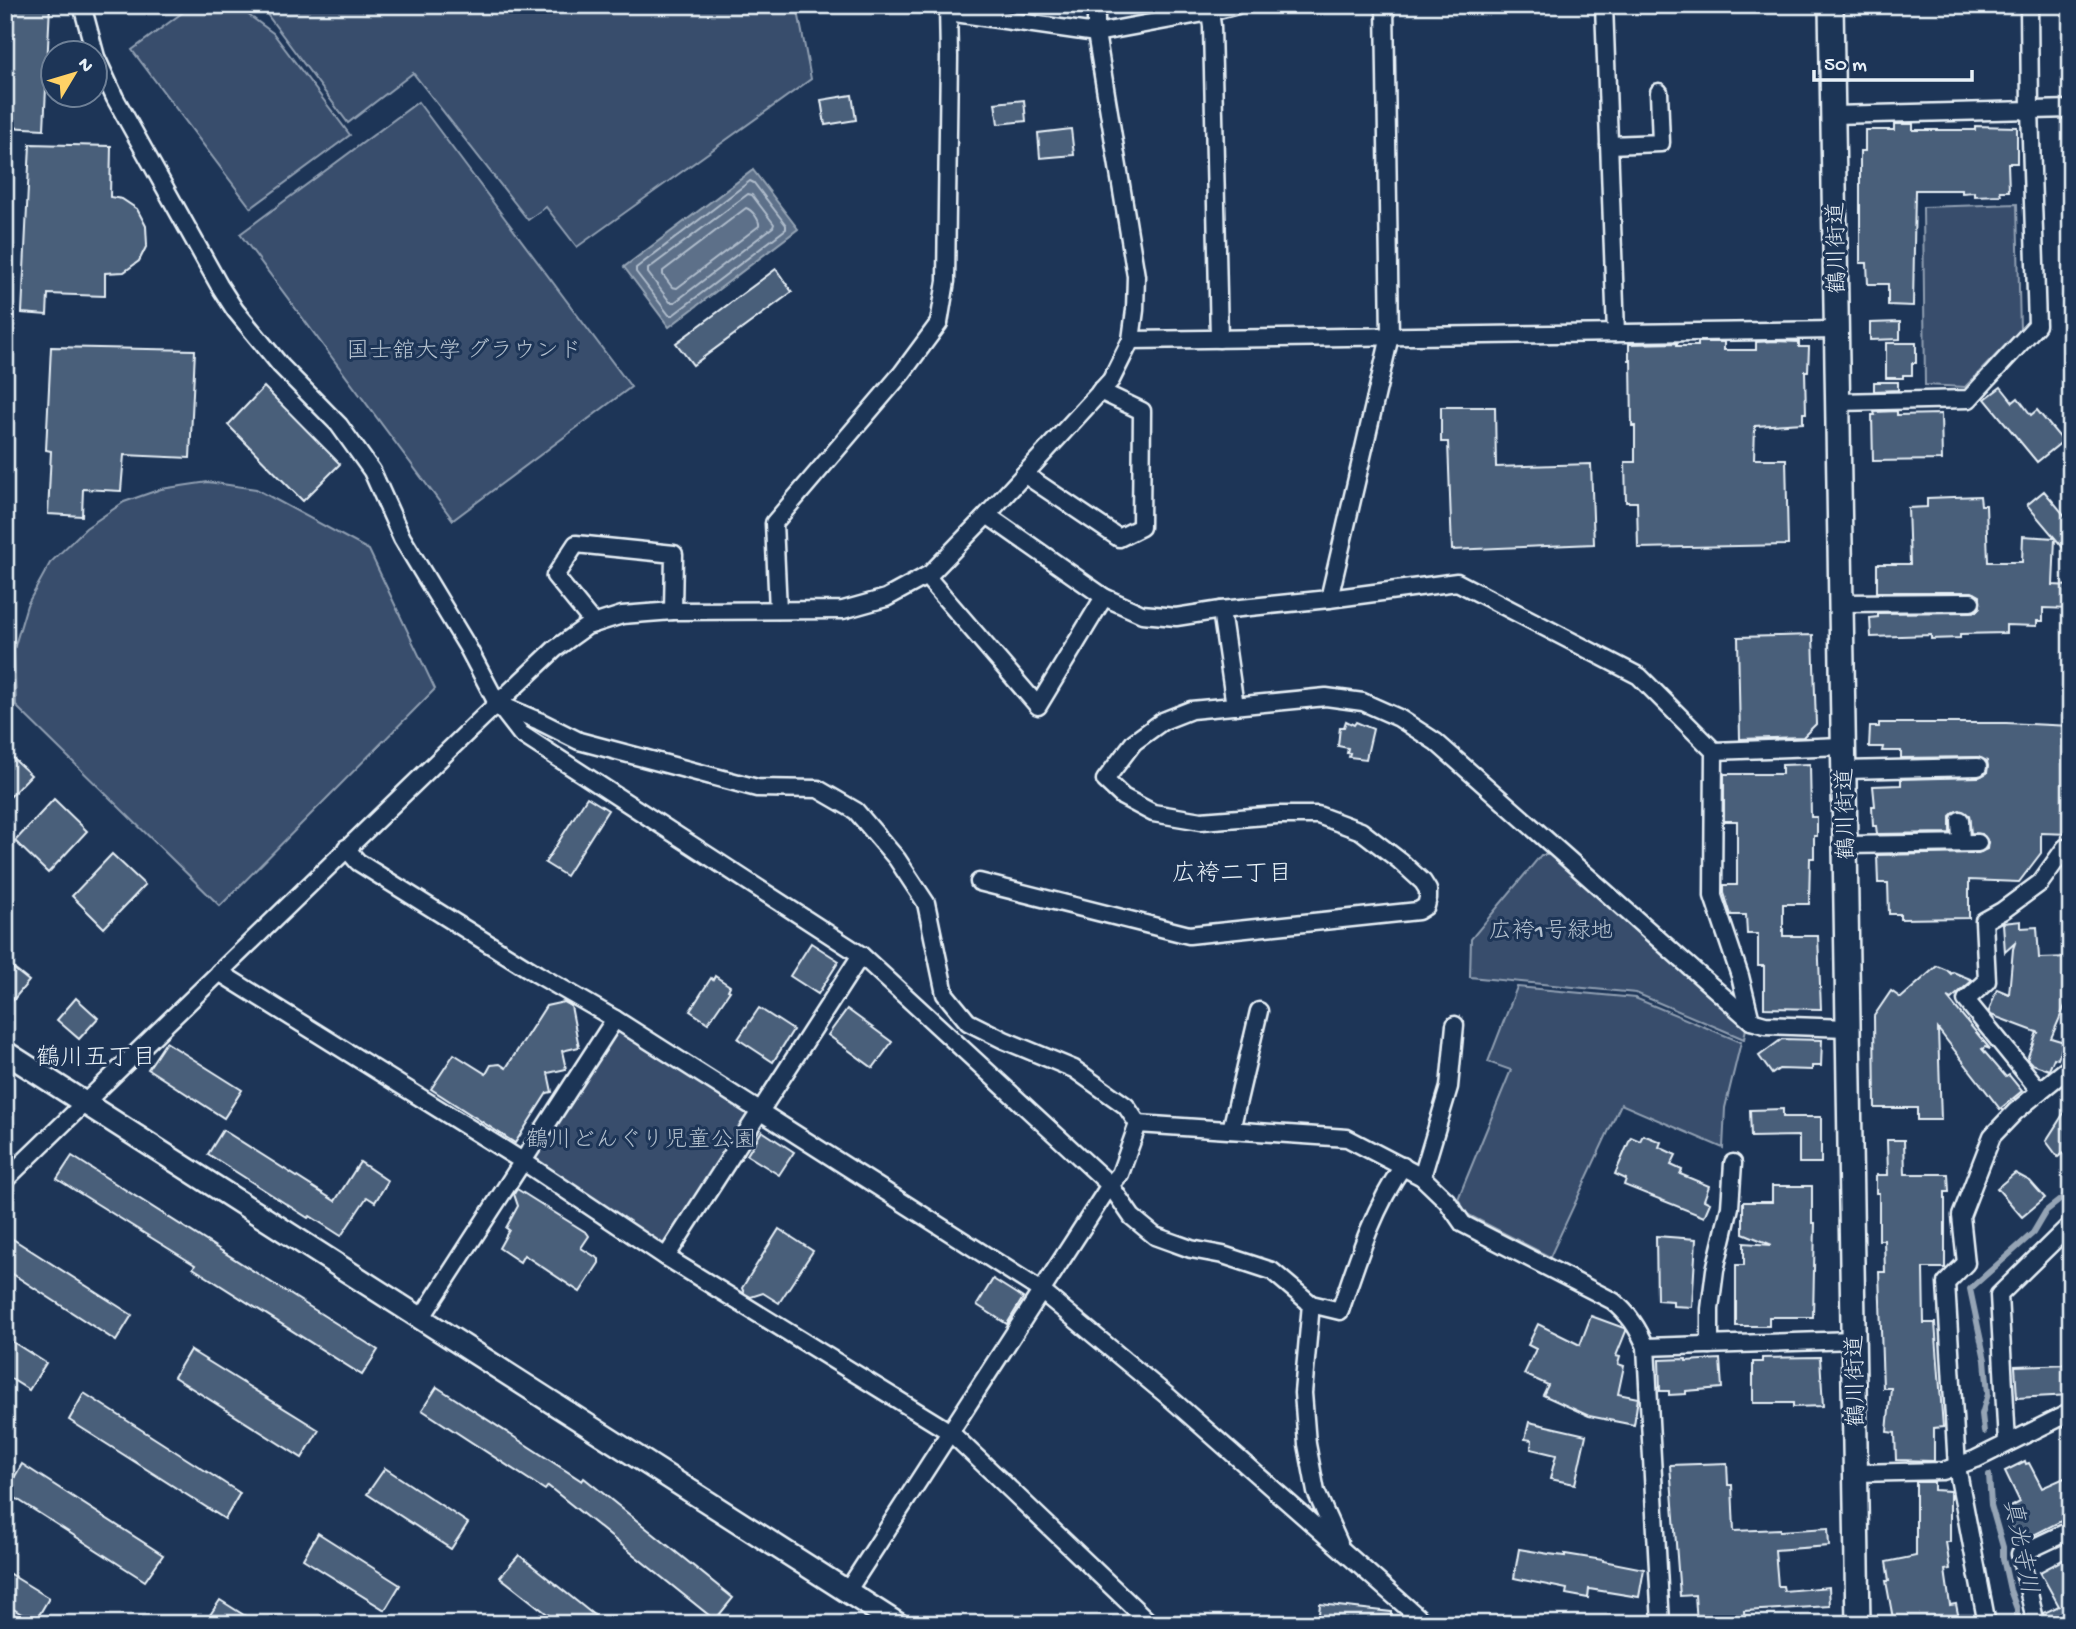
<svg xmlns="http://www.w3.org/2000/svg" width="2076" height="1629" font-family="'Gochi Hand','Klee One',sans-serif">
  <style>
    .green { fill: #374d6c; stroke: #909fb2; stroke-width: 2 }
    .water { fill: #5d7089; stroke: #95a4b5; stroke-width: 2 }
    .lines { fill: none; stroke-linecap: round; stroke-linejoin: round }
    .shore { stroke: #b0bdcc; stroke-width: 2 }
    .stream { stroke: #95a4b5; stroke-width: 6 }
    .building { fill: #495e7a; stroke: #e8f1f8; stroke-width: 2 }
    .minor-casing { stroke: #e8f1f8; stroke-width: 21 }
    .tertiary-casing { stroke: #e8f1f8; stroke-width: 26 }
    .secondary-casing { stroke: #e8f1f8; stroke-width: 28 }
    .minor { stroke: #1d3557; stroke-width: 16 }
    .tertiary { stroke: #1d3557; stroke-width: 21 }
    .secondary { stroke: #1d3557; stroke-width: 23 }
    .labels { text-anchor: middle; stroke-width: 6; stroke-linejoin: round; paint-order: stroke }
    .street-label { font-size: 23px; fill: #e8f1f8; stroke: #1d3557 }
    .park-label { font-size: 23px; fill: #b3c0ce; stroke: #1d3557 }
    .neighbourhood-label { font-size: 24px; fill: #e8f1f8; stroke: #1d3557 }
    .water-label { font-size: 24px; font-style: italic; fill: #b7c4d1; stroke: #1d3557 }
  </style>
  <rect width="100%" height="100%" fill="#1d3557"/>
  <filter id="ink" filterUnits="userSpaceOnUse"><feTurbulence type="fractalNoise" baseFrequency=".0143" numOctaves="2"/><feDisplacementMap in="SourceGraphic" scale="14" xChannelSelector="R" yChannelSelector="G"/><feConvolveMatrix kernelMatrix="1 2 1 2 8 2 1 2 1" color-interpolation-filters="sRGB"/></filter>
  <g filter="url(#ink)">
    <g class="green">
      <path d="M183 5H235L273 33 350 135 251 208 132 50 186 10Z"/>
      <path d="M260 5H793L798 11 811 79 577 247 546 207 528 220 413 73 348 123Z"/>
      <path d="M979 5H1081V11L1075 15Z"/>
      <path d="M418 102 631 387 453 520 240 234Z"/>
      <path d="M2017 204 2020 330 1965 387 1925 385 1923 207Z"/>
      <path d="M208 482 256 489 369 550 435 689 220 906 16 706 14 649 27 605 50 563 86 528 124 502 161 489Z"/>
      <path d="M1541 855H1551L1746 1028 1744 1039 1636 993 1470 977 1471 939Z"/>
      <path d="M1517 987 1635 998 1741 1042 1725 1108 1723 1148 1621 1104 1550 1257 1467 1214 1458 1199 1511 1070 1488 1062Z"/>
      <path d="M613 1025 753 1116 664 1248 530 1160Z"/>
    </g>
    <path class="water" d="M753 170 798 229 669 327 624 267Z"/>
    <g class="lines">
      <g class="shore">
        <path d="M750 181 754 183 786 225V229L673 315H669L636 272V268Z"/>
        <path d="M748 194 752 195 774 224 773 227 675 302H670L648 273V269Z"/>
        <path d="M746 208C752 210 760 220 759 226L677 288 672 287 663 275V271Z"/>
      </g>
      <g class="stream">
        <path d="M1984 1432 1982 1414 1988 1394 1985 1360 1970 1289 2033 1233 2046 1211 2065 1196 2071 1188"/>
        <path d="M1989 1475 1991 1505 2003 1547V1558L2010 1590 2017 1609V1624"/>
      </g>
    </g>
    <g class="building">
      <path d="M5 5H50L44 129 5 127Z"/>
      <path d="M852 95 856 120 825 125 821 100Z"/>
      <path d="M1024 100 1026 121 998 124 995 103Z"/>
      <path d="M1894 124H1913V130H1975V126L2017 127V163H2008L2009 191H2000L2001 195 1974 196V192L1962 193V190H1915L1913 306 1888 305V284H1868L1867 263H1860V151H1865V130H1894Z"/>
      <path d="M1071 129 1074 155 1040 158 1038 133Z"/>
      <path d="M30 144 111 146 110 197 122 199 137 209 146 226 147 245 139 261 124 272 105 273V296L48 294 47 315 22 313Z"/>
      <path d="M776 269 792 292 693 365 676 343Z"/>
      <path d="M1900 322V339L1870 340V323Z"/>
      <path d="M1775 341 1799 342V347H1809L1808 371H1805L1806 413H1803V423L1755 426 1754 459H1786L1788 545 1638 548 1637 502H1626L1625 462H1635V426H1632L1631 360H1629V344L1677 343V346H1698V342H1724V350H1756V342Z"/>
      <path d="M1886 343H1916V363H1912V375H1903V378H1886Z"/>
      <path d="M51 347 195 350 190 458 124 455 121 491 83 489 82 516 48 514 51 451 46 450Z"/>
      <path d="M1874 382H1898V390L1874 391Z"/>
      <path d="M264 387 340 464 303 501 228 425Z"/>
      <path d="M2001 387 2013 402 2018 398 2031 415 2037 410 2063 441 2037 462 1985 399Z"/>
      <path d="M1441 407H1495L1496 467 1591 464 1594 544 1452 550 1448 442H1441Z"/>
      <path d="M1897 411V415L1941 414 1942 460 1873 461 1872 415H1875L1874 412Z"/>
      <path d="M2044 491 2071 523V557L2055 538 2053 585 2071 586V609L2043 608V621H2037V626L2006 625V633L1960 634V638L1931 639V635L1871 637 1870 618 1878 617V613L1971 612 1977 611 1980 607V596L1972 592H1877V564H1910L1908 508 1927 507V498L1980 496 1981 505H1986L1988 562H2022L2023 536 2055 538 2027 505Z"/>
      <path d="M1813 635 1816 724 1803 737 1740 739 1738 637Z"/>
      <path d="M1346 721 1354 725 1356 722 1373 729 1366 759 1349 757 1350 753H1347L1348 748 1338 746 1340 727H1344Z"/>
      <path d="M1879 723H2006L2071 726V834L2041 833V853L2019 882 1969 880V918L1900 919V914H1889L1888 883H1878L1877 855 1978 853 1987 849 1988 842 1982 834 1971 833 1969 815 1960 810 1954 812 1950 816V833L1877 834 1876 826H1873L1872 806H1875L1873 786 1901 785V779L1979 777 1987 773 1988 766 1987 761 1978 757 1901 758V751H1882L1883 747H1869L1870 727H1879Z"/>
      <path d="M5 751 31 775 5 802Z"/>
      <path d="M1810 764 1811 817H1817V836H1814V858H1810L1809 904H1783V936H1818L1821 1009 1764 1008V966H1758V934H1747L1746 915H1731L1724 893V885H1737V821H1724V774H1782V765Z"/>
      <path d="M587 797 608 810 566 876 545 863Z"/>
      <path d="M54 799 87 831 48 873 15 841Z"/>
      <path d="M112 854 145 885 104 928 72 896Z"/>
      <path d="M2021 921V928L2037 927 2039 958 2071 957V992L2051 1038 2064 1042 2058 1059 2054 1058 2049 1070 2032 1064 2027 1059 2037 1032 2039 1033 1991 1015 1989 1011 1997 989 2009 994 2013 949 2015 943 2005 952 2003 923Z"/>
      <path d="M811 943 839 961 818 994 790 976Z"/>
      <path d="M5 962 29 981 5 1010Z"/>
      <path d="M1937 966 1947 970 1951 974 1953 972 1973 980 1951 999 1947 997 1990 1049 1985 1047 1982 1049 2006 1077 2009 1075 2022 1091 2000 1109 1938 1029 1941 1120H1917V1108H1875L1874 1016 1891 991 1901 998Z"/>
      <path d="M715 976 730 986 728 990 730 991 708 1023 690 1011 711 978 713 980Z"/>
      <path d="M76 998 98 1018 79 1039 57 1020Z"/>
      <path d="M564 1002 571 1006 579 1047 562 1051 566 1069 548 1073 552 1092 547 1093 515 1143 431 1089 454 1054 486 1074 491 1065 500 1064 506 1068 546 1006Z"/>
      <path d="M759 1008 793 1030 773 1062 738 1039Z"/>
      <path d="M847 1009 892 1042 873 1068 828 1035Z"/>
      <path d="M1782 1039 1822 1040 1821 1066H1812V1070L1779 1069 1772 1074 1759 1056Z"/>
      <path d="M166 1042 242 1090 224 1118 148 1069Z"/>
      <path d="M2071 1102V1147L2058 1157 2046 1141Z"/>
      <path d="M1783 1109V1117H1821V1163H1799V1136L1751 1137 1750 1110Z"/>
      <path d="M223 1130 335 1201 360 1162 388 1181 375 1202 367 1197 341 1236 310 1216 308 1218 208 1154Z"/>
      <path d="M762 1131 794 1152 779 1175 747 1155Z"/>
      <path d="M1643 1135 1661 1142 1659 1147 1676 1155 1671 1165 1682 1170 1680 1174 1709 1186 1704 1200 1710 1203 1704 1217 1624 1185 1626 1179 1615 1174 1631 1137 1640 1141Z"/>
      <path d="M1887 1140H1904L1905 1174H1948L1949 1192H1945V1268H1923L1924 1323H1935L1943 1427 1934 1428V1461L1896 1460 1895 1433 1887 1432 1891 1388H1883L1879 1272H1885L1884 1240H1879V1193H1876V1175H1888Z"/>
      <path d="M72 1156 378 1350 362 1375 193 1268 195 1265 57 1179Z"/>
      <path d="M2015 1173 2030 1181 2045 1198 2022 1217 1997 1188Z"/>
      <path d="M1772 1186H1812V1223H1815L1813 1317H1769V1326H1736V1265H1744V1243L1772 1245 1743 1233V1202H1772Z"/>
      <path d="M517 1189 587 1233 589 1236 581 1248 599 1259V1263L580 1292 524 1255 520 1262 499 1248 509 1230 506 1228 518 1206 514 1194Z"/>
      <path d="M779 1229 813 1251 779 1303 763 1293 751 1297 744 1293 742 1288Z"/>
      <path d="M5 1234 132 1315 116 1341 5 1269Z"/>
      <path d="M1656 1236 1696 1239 1692 1307 1673 1306V1301L1657 1300Z"/>
      <path d="M993 1279 1023 1298 1007 1324 977 1305Z"/>
      <path d="M1591 1316 1624 1328 1626 1331 1616 1356 1620 1357 1618 1364 1624 1366 1618 1394 1638 1398 1634 1425 1589 1416 1543 1395 1548 1385 1524 1374 1536 1349 1528 1345 1538 1324 1580 1345Z"/>
      <path d="M5 1337 46 1363 29 1390 5 1375Z"/>
      <path d="M190 1350 319 1430 302 1458 174 1377Z"/>
      <path d="M1820 1357 1823 1406 1793 1407V1403H1753V1362H1762V1358Z"/>
      <path d="M1686 1359V1361L1720 1359 1722 1388 1686 1391V1394L1669 1395V1391H1660L1659 1360Z"/>
      <path d="M2071 1364V1395L2017 1398 2015 1366Z"/>
      <path d="M437 1387 582 1481 584 1478 733 1598 715 1620 548 1486 545 1490 422 1410Z"/>
      <path d="M84 1393 240 1493 225 1519 69 1420Z"/>
      <path d="M1529 1422 1586 1435 1575 1484 1550 1479 1556 1455 1531 1449 1532 1440 1525 1439Z"/>
      <path d="M2025 1461 2026 1464 2029 1463 2042 1488 2071 1475V1516L2018 1543 2010 1526 2013 1524 2011 1518 2014 1517 2009 1508 2020 1502 2005 1471Z"/>
      <path d="M1727 1463 1728 1485H1732L1734 1531 1780 1529V1531L1828 1528 1829 1546 1775 1550 1778 1586H1783L1784 1591 1829 1587 1830 1606 1744 1611 1745 1624H1697L1695 1595 1680 1596 1670 1465Z"/>
      <path d="M22 1464 163 1555 145 1581 6 1492Z"/>
      <path d="M385 1468 468 1523 451 1549 367 1494Z"/>
      <path d="M1916 1482H1934V1490L1950 1491V1542H1946L1950 1569 1945 1570 1950 1605 1956 1604 1960 1624H1894L1886 1581H1889L1886 1562 1916 1556Z"/>
      <path d="M318 1533 400 1585 385 1610 303 1559Z"/>
      <path d="M1519 1549 1549 1554 1565 1556V1554L1603 1560V1561L1644 1569 1639 1597 1589 1589 1588 1598 1566 1594 1567 1589 1514 1578Z"/>
      <path d="M519 1555 605 1624H560L500 1577Z"/>
      <path d="M2066 1558 2071 1567V1624H2046L2044 1613 2059 1606 2040 1572Z"/>
      <path d="M5 1571 49 1598 35 1622 5 1604Z"/>
      <path d="M220 1600 258 1624H204Z"/>
      <path d="M1320 1604 1391 1612V1624H1318Z"/>
    </g>
    <g class="lines">
      <defs>
        <g id="minor">
          <path d="M82 5 96 57 115 98 219 285 235 310 281 366 339 425 372 471 402 538 467 646 497 703 521 734 861 955 1110 1185 1132 1217 1155 1236 1191 1249 1223 1255 1272 1271 1311 1304 1340 1311C1357 1261 1373 1209 1403 1166"/>
          <path d="M1604 5 1616 333"/>
          <path d="M948 12 1096 33 1210 12 1237 5"/>
          <path d="M1210 12 1212 26 1219 339"/>
          <path d="M1833 115 2071 109"/>
          <path d="M1609 145 1661 143 1659 92"/>
          <path d="M1131 340 1837 330"/>
          <path d="M1838 402 1969 399 2037 325 2030 109 2029 5"/>
          <path d="M1024 474 1119 538 1141 527 1142 411 1100 391"/>
          <path d="M987 515 1104 597 1142 614 1176 617 1221 610 1329 599 1457 582 1639 676 1714 751 1713 896 1740 976 1751 1021"/>
          <path d="M926 576 1038 706 1104 597"/>
          <path d="M1329 599 1390 336 1385 5"/>
          <path d="M1841 603 1971 602"/>
          <path d="M778 610 774 523 902 373 939 323 946 281 949 57 948 5"/>
          <path d="M1221 610 1235 706"/>
          <path d="M594 624 555 576 576 544 674 554 673 611"/>
          <path d="M499 704 539 721 579 741 757 788 818 789 856 811 897 859 926 903 945 994 968 1022 1004 1040 1074 1069 1126 1106 1138 1124 1120 1174 1110 1185 848 1590"/>
          <path d="M1714 751 1843 746"/>
          <path d="M1844 770 1978 767"/>
          <path d="M1960 820 1961 843"/>
          <path d="M1845 845 1978 843"/>
          <path d="M346 848 358 862 537 974 615 1019 1040 1290 1170 1398 1426 1624"/>
          <path d="M979 882 1189 935 1418 911 1426 906 1428 898V890L1423 882 1400 861 1361 831 1318 815H1278L1201 821 1153 813 1123 797 1105 780 1134 742 1163 721 1191 710 1326 697 1363 702 1399 718 1436 742 1751 1021 1765 1025 1847 1028"/>
          <path d="M219 972 524 1162 666 1257 950 1432 1151 1624"/>
          <path d="M2040 1091 2071 1066"/>
          <path d="M1138 1124 1347 1138 1422 1177 1447 1201 1463 1224 1613 1301C1629 1314 1638 1328 1646 1347L1661 1624"/>
          <path d="M1231 1130 1259 1011"/>
          <path d="M1422 1177 1449 1087 1455 1025"/>
          <path d="M5 1180 482 718 555 649 587 626 622 615 673 611 843 610 886 598 930 574 987 515 1111 380 1131 340 1135 310 1136 276 1096 33V5"/>
          <path d="M666 1257 861 955"/>
          <path d="M1311 1304 1303 1393 1307 1444 1316 1492 1339 1543"/>
          <path d="M422 1317 615 1019"/>
          <path d="M1710 1345V1309L1715 1270 1730 1207 1733 1163"/>
          <path d="M1646 1347 1854 1340"/>
          <path d="M2007 1443 1999 1295 2071 1224"/>
          <path d="M1856 1473 1943 1471 1976 1459 2071 1412"/>
          <path d="M1987 1624 1957 1467 1946 1283 1966 1263 1961 1216 1992 1136 2015 1112 2040 1091 1966 1000 1987 981 1984 921 2002 911 2040 883 2065 848 2071 849"/>
          <path d="M2036 1624 2020 1554 2071 1530"/>
        </g>
        <path id="tertiary" d="M5 1052 898 1624"/>
        <path id="secondary" d="M1831 5 1858 1624"/>
      </defs>
      <use href="#minor" class="minor-casing"/>
      <use href="#tertiary" class="tertiary-casing"/>
      <use href="#secondary" class="secondary-casing"/>
      <use href="#minor" class="minor"/>
      <use href="#tertiary" class="tertiary"/>
      <use href="#secondary" class="secondary"/>
    </g>
  </g>
  <g class="labels">
    <g class="street-label">
      <text transform="translate(1835 248) rotate(-91)" y="8">鶴川街道</text>
      <text transform="translate(1844 814) rotate(-91)" y="8">鶴川街道</text>
      <text transform="translate(1854 1381) rotate(-91)" y="8">鶴川街道</text>
    </g>
    <g class="park-label">
      <text x="464" y="357">国士舘大学 グラウンド</text>
      <text x="1551" y="937">広袴1号緑地</text>
      <text x="641" y="1146">鶴川どんぐり児童公園</text>
    </g>
    <g class="neighbourhood-label">
      <text x="1232" y="880">広袴二丁目</text>
      <text x="96" y="1064">鶴川五丁目</text>
    </g>
    <g class="water-label">
      <text transform="translate(2022 1546) rotate(79)" y="8">真光寺川</text>
    </g>
  </g>
  <rect width="2076" height="1629" fill="none" stroke="#1d3557" stroke-width="28"/>
  <rect x="14" y="14" width="2048" height="1601" fill="none" stroke="#e8f1f8" stroke-width="2.5" filter="url(#ink)"/>
  <g transform="translate(74 74) rotate(52)"><circle r="33" fill="#1d3557" stroke="#6e8097" stroke-width="2"/>
  <path d="M0-5L12 26L0 18L-12 26Z" fill="#ffd166"/>
  <text y="-10" font-size="19" font-weight="bold" text-anchor="middle" fill="#e8f1f8">N</text>
  </g>
  <path d="M1814 70v10h158v-10" fill="none" stroke="#e8f1f8" stroke-width="3.5"/>
  <text x="1824" y="70" font-size="21" fill="#e8f1f8" stroke="#1d3557" stroke-width="5" paint-order="stroke">50 m</text>
</svg>
